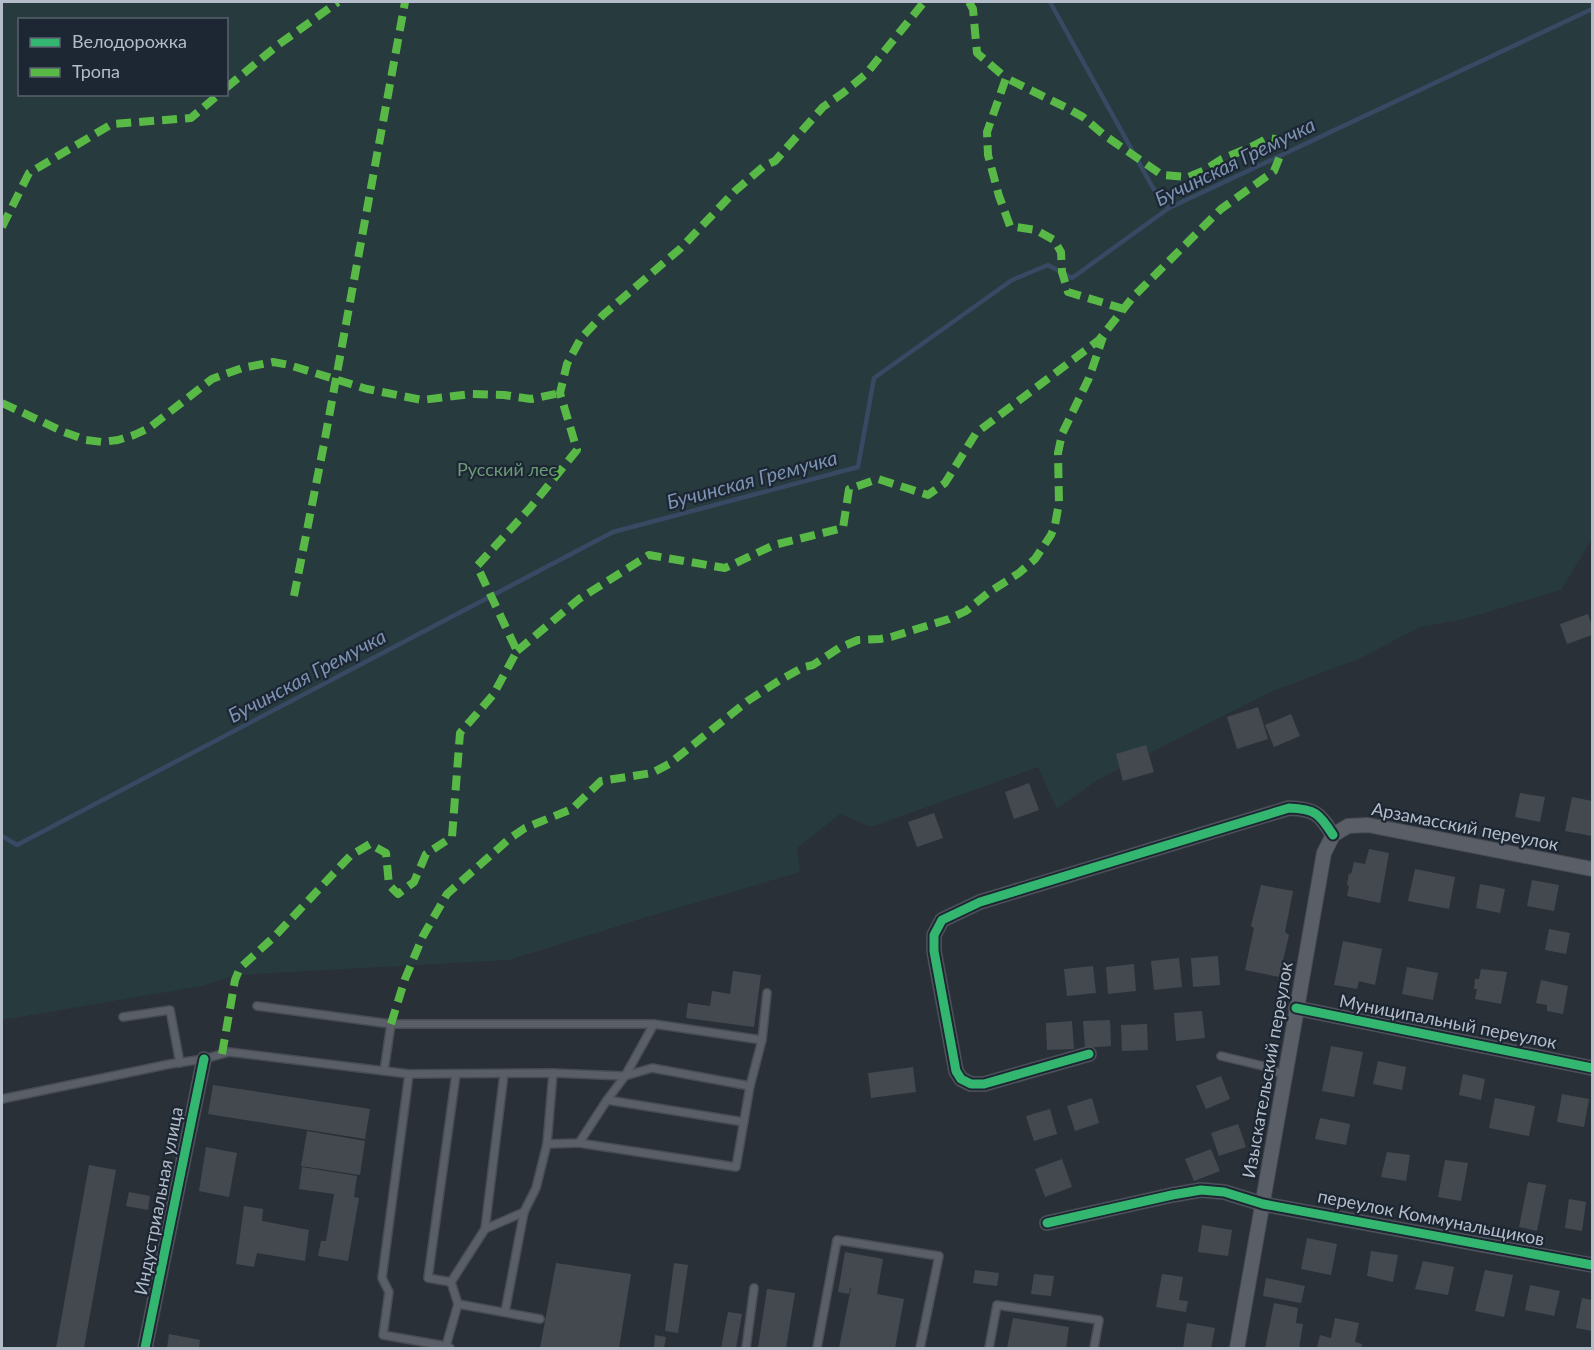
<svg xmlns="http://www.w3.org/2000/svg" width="1594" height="1350" font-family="Lato,sans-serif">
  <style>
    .green { fill: #273a3e; fill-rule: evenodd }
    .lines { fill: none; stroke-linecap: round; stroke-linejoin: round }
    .stream { stroke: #384963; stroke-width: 4.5 }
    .building { fill: #444950 }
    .lane-casing { stroke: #484c53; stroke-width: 10 }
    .street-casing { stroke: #484c53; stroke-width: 16 }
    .lane { stroke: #5a5e66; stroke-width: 7 }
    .street { stroke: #5a5e66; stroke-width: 14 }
    .quiet { stroke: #58b947; stroke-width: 8; stroke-dasharray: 15 8; stroke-linecap: butt }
    .cycleway-casing { stroke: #1d2633; stroke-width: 13 }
    .cycleway { stroke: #33b770; stroke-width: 9 }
    .labels { text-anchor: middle; stroke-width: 4.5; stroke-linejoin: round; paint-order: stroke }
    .park-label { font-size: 18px; fill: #6b9a76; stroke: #1d2633 }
    .street-label { font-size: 18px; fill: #b4bcc9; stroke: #1d2633 }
    .water-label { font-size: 20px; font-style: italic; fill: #7c92b1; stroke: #1d2633 }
  </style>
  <rect width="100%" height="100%" fill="#2a3038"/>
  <path class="green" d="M2 2H1592V539L1561 590 1464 619 1420 627 1361 658 1270 692 1099 779 1057 809 1038 767 871 827 840 814 797 848 800 872 647 917 509 960 237 975 202 986 2 1020ZM20 20H226V94H20Z"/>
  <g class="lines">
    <g class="stream">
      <path d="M1050 2 1153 188 1164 203 1169 208"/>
      <path d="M2 836 17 845 613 532 858 467 874 378 1012 280 1048 265 1072 278 1169 208 1592 9"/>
    </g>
  </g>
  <g class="building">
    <path d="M1588 614 1592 626V635L1567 644 1560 624Z"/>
    <path d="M1258 707 1268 739 1237 749 1227 717Z"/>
    <path d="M1291 714 1300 736 1274 747 1265 725Z"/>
    <path d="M1146 745 1154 772 1123 781 1116 754Z"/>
    <path d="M1029 783 1039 810 1014 819 1005 792Z"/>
    <path d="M1520 793 1545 797 1540 822 1515 817Z"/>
    <path d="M1572 797 1592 801V836L1565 831Z"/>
    <path d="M934 813 943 838 917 847 908 822Z"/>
    <path d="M1369 849 1389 853 1380 903 1347 896 1349 886 1347 885 1349 873 1351 874 1354 862 1365 864Z"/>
    <path d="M1415 869 1455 877 1449 909 1408 901Z"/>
    <path d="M1532 880 1559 885 1554 911 1527 906Z"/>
    <path d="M1480 884 1505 889 1500 913 1476 908Z"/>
    <path d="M1261 885 1293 891 1285 932 1289 935 1279 977 1245 970 1254 928 1251 926Z"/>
    <path d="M1549 929 1570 933 1566 954 1545 950Z"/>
    <path d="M1343 941 1382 949 1375 985 1359 981 1357 989 1334 985Z"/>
    <path d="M1218 956 1220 985 1193 987 1191 958Z"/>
    <path d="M1179 958 1182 987 1154 990 1151 961Z"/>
    <path d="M1134 964 1136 991 1108 994 1106 967Z"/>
    <path d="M1093 966 1096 993 1067 996 1064 969Z"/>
    <path d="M1407 967 1438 973 1433 1000 1402 994Z"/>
    <path d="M1481 969 1507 972 1501 1004 1475 999 1477 989H1474L1475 979H1479Z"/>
    <path d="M733 971 761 975 754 1027 686 1018 688 1003 710 1006 712 991 730 994Z"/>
    <path d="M1541 980 1568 986 1563 1014 1547 1011V1005L1536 1003Z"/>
    <path d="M1202 1011 1205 1038 1176 1041 1174 1013Z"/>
    <path d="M1110 1020 1111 1046 1085 1048 1083 1021Z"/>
    <path d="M1072 1021 1074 1049 1047 1050 1046 1023Z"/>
    <path d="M1147 1024 1148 1050 1122 1051 1121 1025Z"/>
    <path d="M1331 1046 1363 1052 1354 1097 1322 1091Z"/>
    <path d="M1378 1061 1406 1067 1402 1090 1373 1084Z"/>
    <path d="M913 1067 916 1092 871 1098 868 1073Z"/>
    <path d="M1463 1074 1485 1079 1481 1100 1459 1095Z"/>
    <path d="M1221 1076 1230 1099 1206 1109 1196 1086Z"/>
    <path d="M213 1085 370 1109 365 1139 208 1114Z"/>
    <path d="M1562 1094 1589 1099 1584 1127 1557 1122Z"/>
    <path d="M1092 1098 1099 1123 1075 1131 1067 1106Z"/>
    <path d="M1495 1098 1535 1106 1529 1136 1489 1128Z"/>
    <path d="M1050 1109 1057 1134 1034 1141 1026 1116Z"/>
    <path d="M1320 1118 1350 1124 1346 1145 1315 1139Z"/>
    <path d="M1238 1124 1246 1147 1219 1156 1211 1133Z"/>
    <path d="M307 1131 365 1141 360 1175 301 1166Z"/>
    <path d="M206 1147 237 1153 229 1197 199 1191Z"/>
    <path d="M1211 1149 1220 1171 1194 1181 1185 1159Z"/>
    <path d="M1387 1152 1410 1155 1406 1181 1381 1177Z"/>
    <path d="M1062 1159 1072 1187 1045 1197 1035 1169Z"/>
    <path d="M1445 1160 1468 1163 1461 1201 1438 1197Z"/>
    <path d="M89 1165 116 1170 84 1348H56Z"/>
    <path d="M302 1167 357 1176 354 1197 359 1198 348 1261 318 1256 321 1241H326L334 1194 299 1189Z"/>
    <path d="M1528 1182 1546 1185 1537 1231 1519 1227Z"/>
    <path d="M129 1192 150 1196 148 1210 126 1206Z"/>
    <path d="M1569 1199 1586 1202 1582 1231 1565 1228Z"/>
    <path d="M244 1206 263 1209 262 1221 309 1230 305 1261 257 1253 254 1267 236 1264Z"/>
    <path d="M1202 1225 1232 1230 1228 1256 1198 1252Z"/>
    <path d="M1307 1238 1337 1244 1331 1275 1301 1269Z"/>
    <path d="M1371 1251 1398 1255 1393 1282 1367 1276Z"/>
    <path d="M845 1252 883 1259 877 1294 904 1299 895 1348H839L851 1288H850L849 1294 838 1292Z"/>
    <path d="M1423 1261 1454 1267 1448 1295 1415 1289Z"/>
    <path d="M556 1263 631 1274 619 1348H540Z"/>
    <path d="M674 1263 688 1265 678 1333 665 1331Z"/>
    <path d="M975 1270 999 1273 997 1286 973 1283Z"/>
    <path d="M1485 1270 1513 1275 1504 1317 1475 1311Z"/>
    <path d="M1034 1274 1054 1276 1051 1296 1031 1294Z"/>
    <path d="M1162 1274 1183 1277 1179 1300 1188 1301 1186 1312 1156 1307Z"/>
    <path d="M1266 1278 1305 1286 1301 1303 1263 1296Z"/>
    <path d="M1530 1285 1560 1291 1554 1316 1525 1310Z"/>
    <path d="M767 1289 795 1293 786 1348H758Z"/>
    <path d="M1582 1298 1592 1300V1331L1576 1328Z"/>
    <path d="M1274 1303 1298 1308 1296 1323 1303 1324 1299 1348H1265Z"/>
    <path d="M728 1312 742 1314 736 1348H721Z"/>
    <path d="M1013 1318 1069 1327 1066 1348H1007Z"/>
    <path d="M1335 1318 1359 1323 1355 1342 1362 1344 1361 1348H1317L1320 1335 1331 1338Z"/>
    <path d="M1187 1323 1215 1328 1211 1348H1183Z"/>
    <path d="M169 1334 200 1340 199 1348H167Z"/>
    <path d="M655 1335 666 1337 664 1348H654Z"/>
  </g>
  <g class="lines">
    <defs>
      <g id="lane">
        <path d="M257 1006 391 1024H654L762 1040"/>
        <path d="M123 1017 170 1010 180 1063"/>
        <path d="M1221 1056 1263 1066 1284 1075"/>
        <path d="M384 1071 391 1024"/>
        <path d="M409 1074 382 1278 389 1292 383 1335 446 1346 450 1348"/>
        <path d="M456 1074 428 1278 451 1282 485 1229 524 1212"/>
        <path d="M2 1099 170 1064 204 1059 229 1052 409 1074 553 1073 625 1076 652 1068 750 1086"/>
        <path d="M607 1100 744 1122"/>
        <path d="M579 1143 736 1167 750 1086 762 1040 767 993"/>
        <path d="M547 1144 579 1143 607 1100 625 1076 654 1024"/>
        <path d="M485 1229 504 1074"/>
        <path d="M451 1282 458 1304"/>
        <path d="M505 1312 524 1212 536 1188 547 1144 553 1073"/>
        <path d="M446 1346 458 1304 540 1319"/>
        <path d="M746 1348 754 1288"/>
        <path d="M817 1348 837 1240 939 1256 920 1348"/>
        <path d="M989 1348 997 1305 1099 1320 1094 1348"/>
      </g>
      <g id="street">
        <path d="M1333 835 1348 826 1368 825 1592 869"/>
        <path d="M1296 1008 1592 1068"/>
        <path d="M1089 1054 984 1084H971L961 1079 956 1071 934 951V935L942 920 980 902 1289 808C1315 809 1319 813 1333 835"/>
        <path d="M1047 1223 1172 1195 1201 1190 1224 1192 1263 1204 1592 1265"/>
        <path d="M145 1348 204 1059"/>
        <path d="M1237 1348C1267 1183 1295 1018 1324 853L1333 835"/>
      </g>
    </defs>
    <use href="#lane" class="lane-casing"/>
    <use href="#street" class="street-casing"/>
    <use href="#lane" class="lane"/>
    <use href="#street" class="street"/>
    <g class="quiet">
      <path d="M969 2 973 9 977 53 1006 78 987 132 988 155 999 196 1010 226 1036 230 1054 240 1061 252 1062 272 1068 292 1124 309"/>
      <path d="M226 88 278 45 338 2"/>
      <path d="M2 227 29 173 112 124 191 118 219 94"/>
      <path d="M2 403 64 432 86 440 102 442 118 440 134 435 149 428 212 379 242 368 273 362 289 365 367 389 422 400 471 394 504 395 531 399 560 393"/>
      <path d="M294 596 324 444 405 2"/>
      <path d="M517 651 579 599 649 555 725 568 774 545 843 528 849 489 878 479 928 495 945 483 976 433 1099 340 1133 297 1221 209 1274 171 1280 156 1275 139 1268 138 1253 146 1222 159 1203 171 1188 177 1162 175 1104 135 1083 117 1069 109 1006 78"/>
      <path d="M391 1024 405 979 423 936 447 894 509 839 525 828 572 809 601 781 652 773 669 764 749 700 780 680 804 667 813 665 839 648 858 640 880 639 891 637 949 619 966 611 988 593 1019 573 1035 559 1051 535 1055 525 1059 503 1058 453 1062 434 1089 378 1103 337"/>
      <path d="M222 1054 235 980 240 968 274 937 350 856 370 844 386 853 389 885 398 894 414 882 426 854 452 837 460 733 493 695 517 651 477 566 530 508 577 450 560 393 567 364 581 338 603 315 681 248 735 191 764 166 775 161 823 107 843 93 866 74 924 2"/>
    </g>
    <defs>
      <g id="cycleway">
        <path d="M1296 1008 1592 1068"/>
        <path d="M1089 1054 984 1084H971L961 1079 956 1071 934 951V935L942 920 980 902 1289 808C1315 809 1319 813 1333 835"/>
        <path d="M1047 1223 1172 1195 1201 1190 1224 1192 1263 1204 1592 1265"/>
        <path d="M145 1348 204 1059"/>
      </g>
    </defs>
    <use href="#cycleway" class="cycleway-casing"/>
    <use href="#cycleway" class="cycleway"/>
  </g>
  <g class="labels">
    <g class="park-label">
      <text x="507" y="476">Русский лес</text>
    </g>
    <g class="street-label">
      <text transform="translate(1465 827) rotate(11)" y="6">Арзамасский переулок</text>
      <text transform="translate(1448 1022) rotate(11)" y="6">Муниципальный переулок</text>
      <text transform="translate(1268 1070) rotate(-80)" y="6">Изыскательский переулок</text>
      <text transform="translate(159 1201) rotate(-79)" y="6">Индустриальная улица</text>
      <text transform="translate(1431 1218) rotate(11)" y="6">переулок Коммунальщиков</text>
    </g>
    <g class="water-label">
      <text transform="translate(1235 162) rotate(-26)" y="7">Бучинская Гремучка</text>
      <text transform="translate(752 480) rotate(-15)" y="7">Бучинская Гремучка</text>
      <text transform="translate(307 676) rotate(-28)" y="7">Бучинская Гремучка</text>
    </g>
  </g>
  <rect width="1594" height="1350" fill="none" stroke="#b4bcc9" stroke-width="6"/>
  <rect x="18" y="18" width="210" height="78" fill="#1d2633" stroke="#59626f" stroke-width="1.5"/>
  <rect x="30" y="38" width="30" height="9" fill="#33b770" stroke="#59626f" stroke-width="1.5"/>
  <text x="72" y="48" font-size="18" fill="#b4bcc9">Велодорожка</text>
  <rect x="30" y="68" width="30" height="9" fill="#58b947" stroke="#59626f" stroke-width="1.5"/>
  <text x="72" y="78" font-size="18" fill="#b4bcc9">Тропа</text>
</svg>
